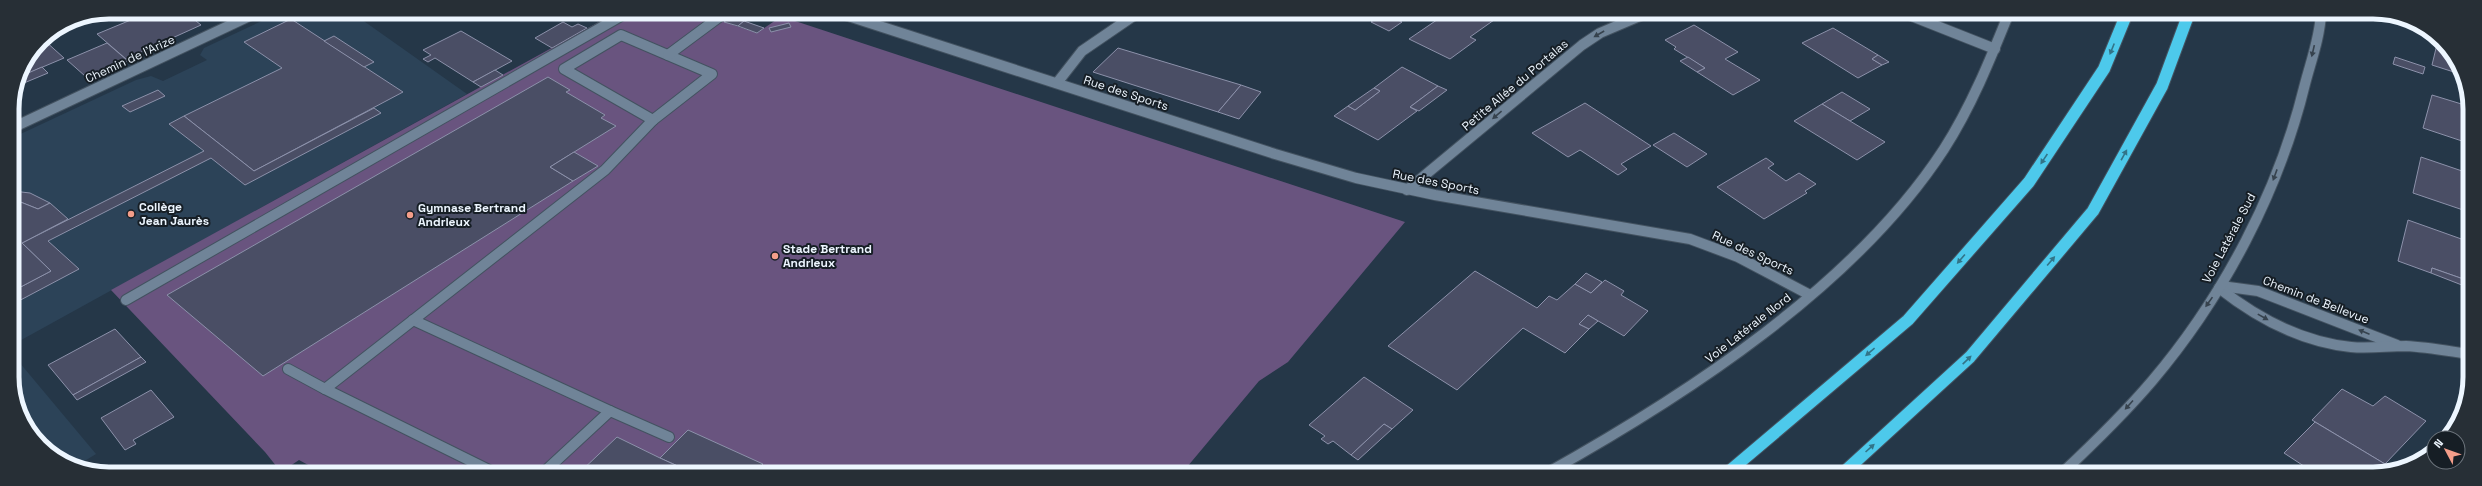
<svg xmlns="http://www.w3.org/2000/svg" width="2482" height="486" font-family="'Space Grotesk',sans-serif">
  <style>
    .built { fill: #2c4358 }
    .green { fill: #69547f }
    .building { fill: #4a4e65; stroke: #8c91aa }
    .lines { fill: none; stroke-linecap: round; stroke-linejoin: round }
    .minor-casing { stroke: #435260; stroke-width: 12 }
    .highway-casing { stroke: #435260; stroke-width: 14 }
    .minor { stroke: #708498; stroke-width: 10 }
    .highway { stroke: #4dc9eb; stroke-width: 12 }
    .oneway { fill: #36424d }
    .oneway2 { fill: #327488 }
    .poi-dot { fill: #f49e8a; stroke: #161e25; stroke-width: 1.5 }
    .labels { text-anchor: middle; stroke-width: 4; stroke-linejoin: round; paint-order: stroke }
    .street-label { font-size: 12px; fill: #edf6ff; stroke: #161e25 }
    .poi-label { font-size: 12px; font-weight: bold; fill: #edf6ff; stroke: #161e25; text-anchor: start }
    .rim { fill: none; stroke: #edf6ff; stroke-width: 5 }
  </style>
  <rect width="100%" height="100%" fill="#253748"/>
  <g class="built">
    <path d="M281 12H351L467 94 14 344 12 138 136 80 151 76 163 81 207 60 200 55 204 48Z"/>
    <path d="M14 356 96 454 78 465 45 450 25 425 14 396Z"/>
  </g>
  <path class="green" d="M617 12H676L701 21 707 16 757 33 779 18H786L1405 222 1288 362 1259 381 1182 473H323L299 460 281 472 265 452 111 290Z"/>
  <g class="building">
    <path d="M150 12H185L201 25 126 59 97 34Z"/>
    <path d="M185 12H195L202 17 195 20Z"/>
    <path d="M195 12H214L202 17Z"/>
    <path d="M1384 13 1402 22 1389 31 1371 22Z"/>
    <path d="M1447 13H1479L1494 20 1470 37 1476 40 1450 59 1409 39Z"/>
    <path d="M98 14 82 21 78 18Z"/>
    <path d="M731 17 744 21 738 26 724 22Z"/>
    <path d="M291 19 403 92 254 171 184 116 282 68 244 42Z"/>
    <path d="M744 21 764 28 757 33 738 26Z"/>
    <path d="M563 22 572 27 578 24 587 28 552 48 535 38Z"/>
    <path d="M789 23 791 27 771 32 769 28Z"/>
    <path d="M1694 25 1738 52 1725 59 1760 80 1733 95 1697 72 1705 68 1674 49 1676 47 1665 40Z"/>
    <path d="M59 28 62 31 43 38Z"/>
    <path d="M1833 28 1878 55 1872 59 1882 65 1858 78 1802 43Z"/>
    <path d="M461 31 512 61 473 82 435 58 428 62 423 59 431 55 423 50Z"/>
    <path d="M334 36 374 62 364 67 324 41Z"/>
    <path d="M44 40 64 58 19 77 24 83 17 86 19 71 40 41Z"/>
    <path d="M2438 40 2442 42 2460 74 2432 65Z"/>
    <path d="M107 43 128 61 94 77 90 74 85 76 67 60Z"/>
    <path d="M1118 48 1241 85 1218 112 1093 72Z"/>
    <path d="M1878 55 1889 62 1882 65 1872 59Z"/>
    <path d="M1688 57 1705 68 1697 72 1680 61Z"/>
    <path d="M2395 57 2425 67 2423 74 2393 64Z"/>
    <path d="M42 67 48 73 24 83 19 77Z"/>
    <path d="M1402 67 1438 86 1410 107 1417 111 1378 140 1334 116 1348 106 1355 110 1380 91 1374 88Z"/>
    <path d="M495 70 503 75 481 87 473 82Z"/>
    <path d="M548 77 570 90 566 92 605 115 601 118 616 126 550 167 573 181 263 376 167 295Z"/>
    <path d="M1241 85 1261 92 1239 119 1218 112Z"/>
    <path d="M1438 86 1447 90 1419 111 1410 107Z"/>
    <path d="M1374 88 1380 91 1355 110 1348 106Z"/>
    <path d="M158 90 165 96 130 112 122 106Z"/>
    <path d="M1842 92 1870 109 1850 121 1822 104Z"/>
    <path d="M2432 95 2468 106V143L2423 128Z"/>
    <path d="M1585 103 1651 146 1621 164 1627 169 1618 175 1580 150 1568 157 1532 133Z"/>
    <path d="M1822 104 1850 121 1885 142 1857 160 1794 121Z"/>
    <path d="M374 108 381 113 245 185 211 158 48 241 79 269 13 304V291L51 271 22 243 204 151 169 124 184 116 254 171Z"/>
    <path d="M1674 133 1707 154 1687 167 1653 145Z"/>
    <path d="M574 152 598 166 573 181 550 167Z"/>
    <path d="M2421 157 2468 173 2469 212 2413 193Z"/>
    <path d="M1766 158 1774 164 1768 168 1786 181 1799 173 1816 184 1805 191 1807 193 1764 219 1717 187Z"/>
    <path d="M13 191 30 193 50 203 38 209 13 199Z"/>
    <path d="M13 199 38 209 50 203 68 219 22 243 51 271 13 291Z"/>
    <path d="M2408 220 2467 241 2462 261 2469 264V281L2432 268 2431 273 2398 261Z"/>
    <path d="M2432 268 2469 281 2467 287 2431 273Z"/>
    <path d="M1475 271 1537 308 1549 296 1557 300 1575 284 1591 293 1605 280 1624 291 1621 295 1648 311 1624 336 1588 315 1579 324 1589 329 1565 353 1523 328 1457 390 1388 346Z"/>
    <path d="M1586 273 1602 282 1591 293 1575 284Z"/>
    <path d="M1588 315 1598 321 1589 329 1579 324Z"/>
    <path d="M115 329 141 357 73 395 48 365Z"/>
    <path d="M141 357 146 362 77 400 73 395Z"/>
    <path d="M1364 377 1413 410 1392 429 1384 424 1351 455 1333 441 1328 444 1321 439 1325 436 1309 425Z"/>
    <path d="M2342 389 2373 406 2385 396 2426 421 2385 464 2312 420Z"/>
    <path d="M151 390 174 417 133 440 136 444 125 450 101 418Z"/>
    <path d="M2315 422 2385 464 2376 474H2316L2284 453Z"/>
    <path d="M1384 424 1392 429 1358 460 1351 455Z"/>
    <path d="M688 430 763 464 754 473H693L660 458Z"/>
    <path d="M617 437 660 458 693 473H579Z"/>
  </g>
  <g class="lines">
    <defs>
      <g id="minor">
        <path d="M836 12 1275 154 1356 178 1435 195 1690 239 1738 257 1810 295"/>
        <path d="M1904 13 1995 49"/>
        <path d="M621 35 712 74 653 120 564 69Z"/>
        <path d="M668 55 726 12"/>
        <path d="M1057 83 1082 51 1139 12"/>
        <path d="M12 128 258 12"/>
        <path d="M1407 190 1582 45 1600 33 1647 13"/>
        <path d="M2221 286 2258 291 2397 345"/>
        <path d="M2219 288C2257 318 2302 342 2351 347 2369 349 2387 346 2406 346 2427 347 2448 351 2469 354"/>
        <path d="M126 300 628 12"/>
        <path d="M413 320 610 411"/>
        <path d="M288 369 325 389 605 170 653 120"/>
        <path d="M325 389 495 473"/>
        <path d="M543 473 610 411 669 437"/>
        <path d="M1545 474C1685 396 1855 286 1944 149 1971 107 1990 60 2009 13"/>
        <path d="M2061 474C2093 444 2124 414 2152 381 2224 296 2279 191 2305 84 2311 61 2320 37 2321 13"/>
      </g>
      <g id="highway">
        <path d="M1726 474 1908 320 2029 182 2104 69 2127 13"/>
        <path d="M1842 474 1970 357 2093 211 2162 86 2189 13"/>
      </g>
    </defs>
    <use href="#minor" class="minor-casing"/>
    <use href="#highway" class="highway-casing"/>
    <use href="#minor" class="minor"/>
    <use href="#highway" class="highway"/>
  </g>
  <defs><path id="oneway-solid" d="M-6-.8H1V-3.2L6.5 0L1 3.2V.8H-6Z"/></defs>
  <g class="oneway">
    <use href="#oneway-solid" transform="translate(1599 34) rotate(150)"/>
    <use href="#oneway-solid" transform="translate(2313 51) rotate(103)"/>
    <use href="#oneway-solid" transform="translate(1497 115) rotate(140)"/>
    <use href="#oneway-solid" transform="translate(2275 175) rotate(110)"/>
    <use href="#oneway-solid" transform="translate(2209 302) rotate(125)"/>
    <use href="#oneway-solid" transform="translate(2263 317) rotate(29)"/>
    <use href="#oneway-solid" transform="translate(2364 332) rotate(-157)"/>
    <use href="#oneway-solid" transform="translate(2129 405) rotate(132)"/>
  </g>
  <g class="oneway2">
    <use href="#oneway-solid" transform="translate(2112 49) rotate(112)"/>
    <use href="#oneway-solid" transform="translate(2124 155) rotate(-61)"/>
    <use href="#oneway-solid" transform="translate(2044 159) rotate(124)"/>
    <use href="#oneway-solid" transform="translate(1961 259) rotate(131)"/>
    <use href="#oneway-solid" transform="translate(2051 261) rotate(-50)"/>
    <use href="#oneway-solid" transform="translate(1870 352) rotate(140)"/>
    <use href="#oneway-solid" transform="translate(1967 360) rotate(-44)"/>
    <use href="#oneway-solid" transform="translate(1870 448) rotate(-42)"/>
  </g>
  <g class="poi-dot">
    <circle cx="131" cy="214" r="4"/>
    <circle cx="410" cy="215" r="4"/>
    <circle cx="775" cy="256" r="4"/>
  </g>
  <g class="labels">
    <g class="street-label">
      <text transform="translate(130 59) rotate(-25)" y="4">Chemin de l'Arize</text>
      <text transform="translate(1515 85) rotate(-40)" y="4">Petite Allée du Portalas</text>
      <text transform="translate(1126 93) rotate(18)" y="4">Rue des Sports</text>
      <text transform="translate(1436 182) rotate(11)" y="4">Rue des Sports</text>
      <text transform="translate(2229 238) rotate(-62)" y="4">Voie Latérale Sud</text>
      <text transform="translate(1753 253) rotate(25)" y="4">Rue des Sports</text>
      <text transform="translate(2316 300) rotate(21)" y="4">Chemin de Bellevue</text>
      <text transform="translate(1748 328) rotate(-38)" y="4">Voie Latérale Nord</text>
    </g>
    <g class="poi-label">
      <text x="139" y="211">Collège<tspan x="139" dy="14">Jean Jaurès</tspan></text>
      <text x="418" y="212">Gymnase Bertrand<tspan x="418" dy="14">Andrieux</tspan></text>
      <text x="783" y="253">Stade Bertrand<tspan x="783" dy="14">Andrieux</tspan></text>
    </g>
  </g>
  <path d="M0 0H2482V486H0ZM109 19H2373A90 90 0 0 1 2463 109V377A90 90 0 0 1 2373 467H109A90 90 0 0 1 19 377V109A90 90 0 0 1 109 19Z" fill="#272f36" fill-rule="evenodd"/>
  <path class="rim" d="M109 19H2373A90 90 0 0 1 2463 109V377A90 90 0 0 1 2373 467H109A90 90 0 0 1 19 377V109A90 90 0 0 1 109 19Z"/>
  <g transform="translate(2446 450) rotate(311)"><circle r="19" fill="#161e25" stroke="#6c747c"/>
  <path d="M0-3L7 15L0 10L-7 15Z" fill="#f49e8a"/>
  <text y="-6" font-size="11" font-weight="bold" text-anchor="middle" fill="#edf6ff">N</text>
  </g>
</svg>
